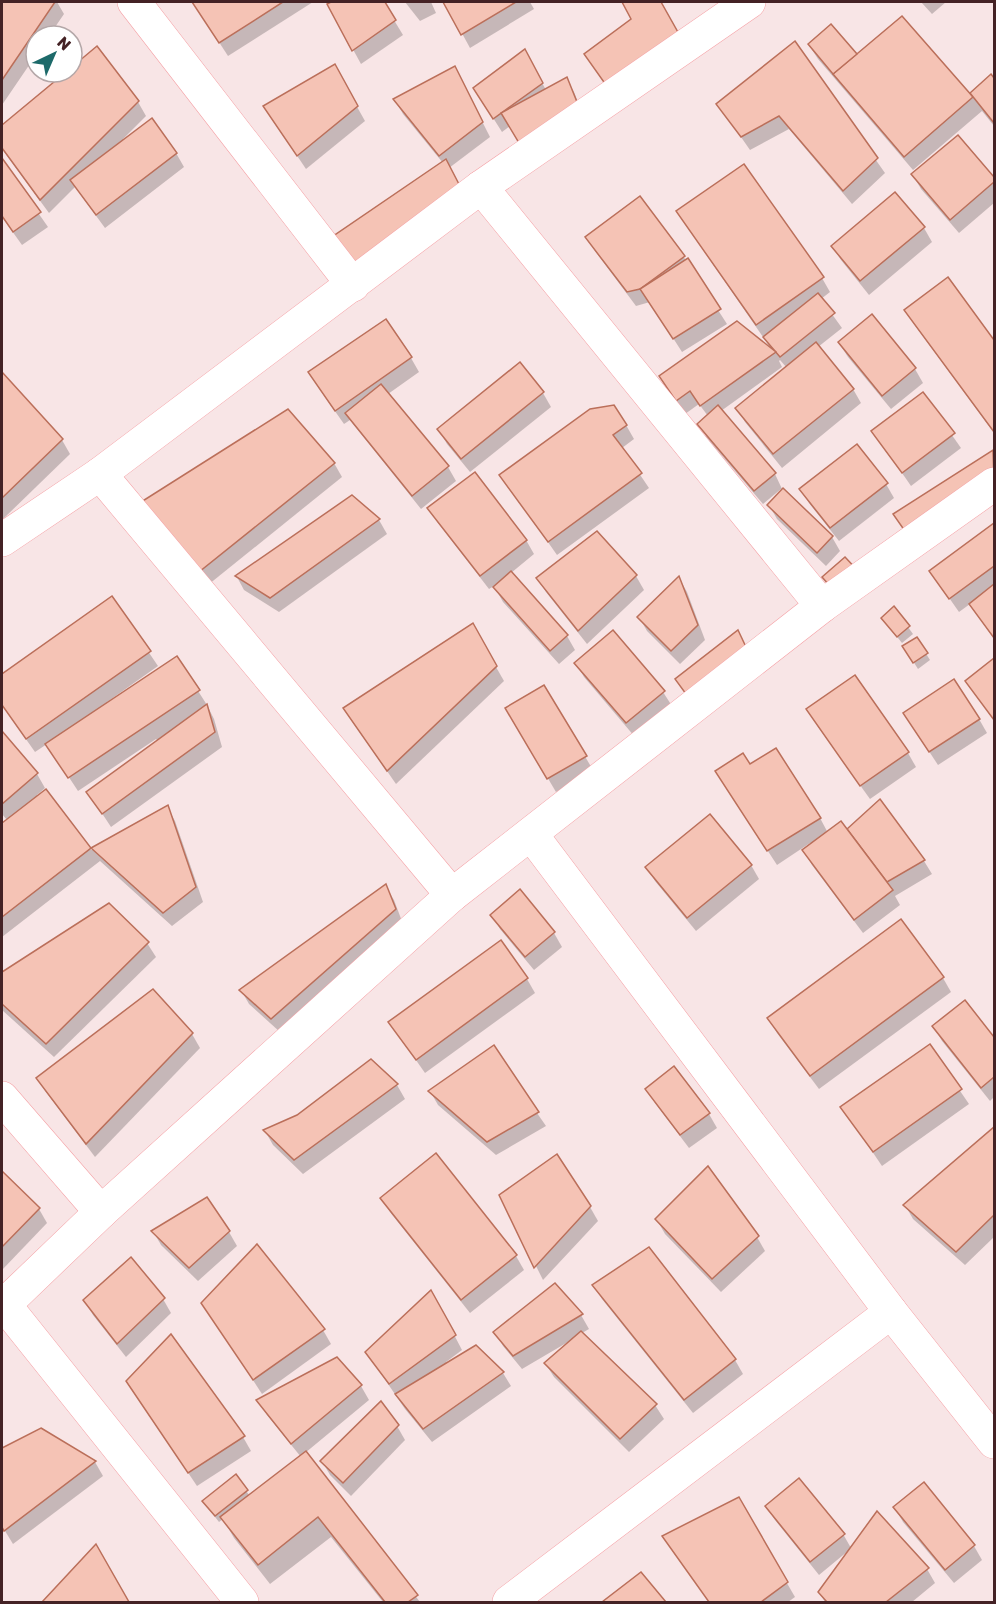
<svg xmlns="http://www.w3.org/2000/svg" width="996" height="1604" font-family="Rubik,sans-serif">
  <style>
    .shadow { fill: #0003 }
    .building { fill: #f5c3b5; stroke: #bb6f5a; stroke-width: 1.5 }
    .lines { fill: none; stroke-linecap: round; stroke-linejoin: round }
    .street-casing { stroke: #f5a0a5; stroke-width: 34 }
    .street { stroke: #fff; stroke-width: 33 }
  </style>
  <rect width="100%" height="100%" fill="#f8e5e6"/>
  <g class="shadow">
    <path d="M2 2H57L64 14 49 36H36V55L2 105Z"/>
    <path d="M193 2H313L228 56Z"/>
    <path d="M327 2H383L403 35 361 64Z"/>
    <path d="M405 2H431L436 13 420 21Z"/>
    <path d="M445 2H530L534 9 470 48Z"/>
    <path d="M921 2H946L932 14Z"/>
    <path d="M794 44 885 173 852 204 789 129 750 150 718 104Z"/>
    <path d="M809 45 969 95 991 77 994 80V126L982 111 913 170 818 59Z"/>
    <path d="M532 65 546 90 566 79 574 92 586 122 510 126 502 132 483 102Z"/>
    <path d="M334 66 365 121 306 169 273 120Z"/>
    <path d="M455 68 490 137 449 168 443 163 403 114 395 100Z"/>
    <path d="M72 69 138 102 146 116 123 139 124 141 176 153 184 167 105 228 75 187 49 213 2 149V127L68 72H72Z"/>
    <path d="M958 137 994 180V203L959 233 921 189 913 175Z"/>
    <path d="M2 161 48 227 22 245 2 217Z"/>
    <path d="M895 194 924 228 932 242 869 295 841 260 832 246Z"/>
    <path d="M686 225 822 278 830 292 821 299 842 328 818 347 853 389 861 403 782 468 745 422 737 408 787 368 780 360 779 361 782 367 721 411 775 474 782 489 832 537 840 551 826 566 777 519 769 505 783 491 781 489 763 504 707 438 699 424 708 416 699 404 685 414 661 377 774 353Z"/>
    <path d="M587 237 683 256 727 324 682 352 650 302 636 306 595 251Z"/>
    <path d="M948 279 994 342V433L914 324 906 310Z"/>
    <path d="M871 316 915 369 923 383 891 409 848 357 839 343Z"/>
    <path d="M411 358 419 372 388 394 448 467 456 481 421 509 350 420 344 424 318 387Z"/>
    <path d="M519 364 543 393 551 407 470 472 447 444 439 430Z"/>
    <path d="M2 374 62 440 70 454 2 520Z"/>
    <path d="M923 394 961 448 911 486 873 431Z"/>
    <path d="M626 425 634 439 622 448 649 488 557 555 501 475Z"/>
    <path d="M334 463 342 477 198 593 140 523Z"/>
    <path d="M886 484 894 498 839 541 809 503 801 489Z"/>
    <path d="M352 497 379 520 387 534 279 612 244 590 237 577Z"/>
    <path d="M429 509 526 540 534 554 511 573 567 636 575 650 559 664 503 602 494 586 489 589 438 523Z"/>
    <path d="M994 525V639L970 604 959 612 931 572Z"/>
    <path d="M636 576 644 590 587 644 546 592 538 578Z"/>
    <path d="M679 578 687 592 705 640 680 664 647 631 639 617Z"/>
    <path d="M112 598 158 666 107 702 108 704 177 658 207 705 214 719 222 747 111 827 88 792 158 741 156 739 78 791 47 744 35 752 2 705V676Z"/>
    <path d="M894 608 913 634 902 643 882 618Z"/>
    <path d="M472 625 504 681 396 784 353 722Z"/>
    <path d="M917 639 930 660 918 669 904 647Z"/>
    <path d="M994 660V721L967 681Z"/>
    <path d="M576 663 663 692 672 706 635 737 584 677Z"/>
    <path d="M544 687 593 770 556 792 507 709Z"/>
    <path d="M979 719 987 733 938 765 913 727Z"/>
    <path d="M816 724 908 753 916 767 870 799Z"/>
    <path d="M2 733 37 774 45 788 37 795 38 797 45 791 91 850 167 807 175 821 203 902 172 926 100 861 2 937V825L7 820 2 814Z"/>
    <path d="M750 766 820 818 828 833 847 831 880 802 924 861 932 874 895 896 900 905 863 933 812 865 804 851 812 845 810 843 777 865 725 785Z"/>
    <path d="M751 865 759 879 696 931 655 881 647 867Z"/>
    <path d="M386 887 394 900 403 924 280 1032 249 1004 241 990Z"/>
    <path d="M520 891 554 933 562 947 534 970 500 929 492 915Z"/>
    <path d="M109 905 147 943 156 957 54 1057 2 1010V973Z"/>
    <path d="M943 978 951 992 819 1089 777 1033 769 1019Z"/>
    <path d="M527 979 535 993 425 1073 390 1023Z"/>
    <path d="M965 1002 994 1039V1097L990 1101 942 1041 934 1027Z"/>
    <path d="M192 1034 200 1048 95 1157 46 1092 37 1078Z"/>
    <path d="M929 1046 969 1104 882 1166 842 1107Z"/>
    <path d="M371 1061 397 1085 405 1099 303 1174 273 1145 265 1131 298 1117Z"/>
    <path d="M647 1089 709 1114 717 1128 689 1148 655 1103Z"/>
    <path d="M430 1091 537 1113 546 1126 496 1155 438 1105Z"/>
    <path d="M994 1129V1237L965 1265 913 1219 905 1205Z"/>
    <path d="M436 1155 516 1256 524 1270 470 1313 390 1212 382 1198Z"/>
    <path d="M2 1173 39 1209 47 1223 2 1270Z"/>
    <path d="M501 1196 590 1207 598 1221 543 1280Z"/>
    <path d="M657 1220 757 1237 765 1251 721 1292 665 1234Z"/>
    <path d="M153 1231 229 1232 237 1246 198 1281 161 1245Z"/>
    <path d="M649 1249 735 1360 743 1374 693 1413 602 1299 594 1285Z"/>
    <path d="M163 1299 171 1313 126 1357 93 1315 85 1301Z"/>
    <path d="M439 1306 462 1350 446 1362 447 1364 503 1373 511 1386 432 1442 405 1409 367 1353Z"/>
    <path d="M581 1315 589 1329 582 1333 655 1405 664 1419 629 1452 554 1377 545 1363 569 1343 568 1342 522 1369 503 1346 495 1332Z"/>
    <path d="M212 1317 323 1330 331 1344 262 1394Z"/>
    <path d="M337 1359 361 1386 369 1400 305 1453 420 1602H383L331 1537 270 1584 234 1538 223 1519 219 1522 208 1508 235 1477 250 1496 301 1457 267 1415 259 1401Z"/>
    <path d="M127 1382 243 1437 251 1451 197 1486Z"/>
    <path d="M397 1426 405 1440 351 1496 330 1475 322 1461Z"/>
    <path d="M41 1429 95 1462 103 1476 13 1544 2 1526V1450Z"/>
    <path d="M924 1484 974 1546 982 1560 954 1583 903 1522 895 1508Z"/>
    <path d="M738 1499 795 1597 788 1602H709L664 1536Z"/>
    <path d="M766 1506 843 1534 851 1548 877 1514 927 1569 935 1583 912 1602H825L819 1592 848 1551 819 1575 775 1520Z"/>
    <path d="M96 1547 128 1602H44Z"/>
    <path d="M641 1574 664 1602H604Z"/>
  </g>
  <g class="building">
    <path d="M2 2H55L2 80Z"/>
    <path d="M192 2H283L219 43Z"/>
    <path d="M331 2H385L396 20 352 51 327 4Z"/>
    <path d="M443 2H516L461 35Z"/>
    <path d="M622 2H661L679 34 606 85 584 54 631 19Z"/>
    <path d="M902 16 973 97 904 157 833 74Z"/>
    <path d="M831 24 857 54 833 74 808 44Z"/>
    <path d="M795 41 878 158 843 191 779 116 741 137 716 104Z"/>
    <path d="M97 46 139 101 40 200 2 148V125L66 72H72V67Z"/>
    <path d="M525 49 543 83 493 119 473 88Z"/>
    <path d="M335 64 358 106 297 156 263 106Z"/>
    <path d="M455 66 483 122 439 156 393 99Z"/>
    <path d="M991 74 994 78V123L970 93Z"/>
    <path d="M567 77 579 107 522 148 501 113Z"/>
    <path d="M152 118 177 153 96 215 70 180Z"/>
    <path d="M958 135 994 177V182L950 220 911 174Z"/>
    <path d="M2 158 41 212 13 232 2 216Z"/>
    <path d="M446 159 462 190 352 274 326 241Z"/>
    <path d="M744 164 824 277 756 325 676 211Z"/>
    <path d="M895 192 925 227 860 281 831 246Z"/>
    <path d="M640 196 685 256 640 289 627 292 585 237Z"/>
    <path d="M688 258 721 309 673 339 640 289Z"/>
    <path d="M948 277 994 340V432L904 310Z"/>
    <path d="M818 293 835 313 780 357 763 337Z"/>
    <path d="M872 314 916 368 882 396 838 342Z"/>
    <path d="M386 319 412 357 335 411 308 372Z"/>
    <path d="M737 321 776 352 700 406 690 391 676 401 659 376Z"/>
    <path d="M816 342 854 389 773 454 735 408Z"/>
    <path d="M520 362 544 392 461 459 437 429Z"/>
    <path d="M2 372 63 439 2 498Z"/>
    <path d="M381 384 449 466 412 496 345 413Z"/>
    <path d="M923 392 955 433 902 473 871 431Z"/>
    <path d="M614 405 627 425 613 435 642 473 548 542 499 475 590 409Z"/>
    <path d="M718 405 776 473 754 491 697 424Z"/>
    <path d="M288 409 335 463 189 580 130 509Z"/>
    <path d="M857 444 888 483 830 528 799 489Z"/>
    <path d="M993 450 994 478 907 534 893 514Z"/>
    <path d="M475 472 527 540 480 576 427 508Z"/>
    <path d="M783 488 833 536 817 553 767 505Z"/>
    <path d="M352 495 380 519 270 598 235 576Z"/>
    <path d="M994 523V566L949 599 929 571Z"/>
    <path d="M597 531 637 575 578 631 536 578Z"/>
    <path d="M845 557 859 572 836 593 822 577Z"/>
    <path d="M511 571 568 635 550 651 493 587Z"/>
    <path d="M679 576 698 625 671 651 637 617Z"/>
    <path d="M994 584V638L969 604Z"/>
    <path d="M112 596 151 651 26 739 2 705V674Z"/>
    <path d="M894 606 910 626 897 637 881 618Z"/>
    <path d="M473 623 497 666 387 771 343 708Z"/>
    <path d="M613 630 665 691 626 723 574 663Z"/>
    <path d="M738 630 746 647 686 694 675 679Z"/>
    <path d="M917 637 928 653 913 663 902 646Z"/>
    <path d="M177 656 200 690 68 778 45 744Z"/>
    <path d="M994 658V720L965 681Z"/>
    <path d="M855 675 909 752 860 786 806 709Z"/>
    <path d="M954 679 980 719 929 752 903 713Z"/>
    <path d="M544 685 587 756 547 779 505 708Z"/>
    <path d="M207 704 215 732 102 814 86 792Z"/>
    <path d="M2 731 38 773 2 804Z"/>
    <path d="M776 748 821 818 767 851 715 771 743 753 750 764Z"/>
    <path d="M46 789 91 848 2 917V823Z"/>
    <path d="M880 799 925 860 887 882 847 829Z"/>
    <path d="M168 805 196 887 163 913 91 848Z"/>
    <path d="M710 814 752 865 687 918 645 867Z"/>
    <path d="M841 821 893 890 854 920 802 850Z"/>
    <path d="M386 884 396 909 271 1019 239 990Z"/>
    <path d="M520 889 555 932 525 957 490 915Z"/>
    <path d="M109 903 149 942 46 1044 2 1004V972Z"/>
    <path d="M901 919 944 977 810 1076 767 1018Z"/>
    <path d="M501 940 528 978 416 1060 388 1022Z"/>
    <path d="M153 989 193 1033 86 1144 36 1078Z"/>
    <path d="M965 1000 994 1037V1077L981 1088 932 1026Z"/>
    <path d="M930 1044 962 1089 873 1152 840 1107Z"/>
    <path d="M494 1045 539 1112 487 1142 428 1091Z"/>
    <path d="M371 1059 398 1084 294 1160 263 1130 297 1115Z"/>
    <path d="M674 1066 710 1113 680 1135 645 1089Z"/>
    <path d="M994 1127V1215L956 1252 903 1205Z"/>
    <path d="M436 1153 517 1255 461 1300 380 1198Z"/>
    <path d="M557 1154 591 1206 534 1268 499 1195Z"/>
    <path d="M708 1166 759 1236 712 1279 655 1219Z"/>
    <path d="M2 1171 40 1208 2 1247Z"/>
    <path d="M207 1197 230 1231 189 1268 151 1231Z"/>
    <path d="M257 1244 325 1329 253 1380 201 1303Z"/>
    <path d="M649 1247 736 1359 684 1400 592 1285Z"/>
    <path d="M131 1257 165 1298 117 1344 83 1300Z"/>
    <path d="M555 1283 583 1314 513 1356 493 1332Z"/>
    <path d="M431 1290 456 1335 389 1384 365 1352Z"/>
    <path d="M581 1331 657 1404 620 1439 544 1363Z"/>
    <path d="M171 1334 245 1436 188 1473 126 1381Z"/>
    <path d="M476 1345 504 1372 423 1429 395 1394Z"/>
    <path d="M337 1357 362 1385 291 1444 256 1400Z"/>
    <path d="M381 1401 399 1425 343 1483 320 1461Z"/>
    <path d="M41 1428 96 1461 4 1531 2 1527V1448Z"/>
    <path d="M306 1451 418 1595 408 1602H385L318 1517 258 1565 220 1517Z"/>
    <path d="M236 1474 248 1490 215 1516 202 1501Z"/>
    <path d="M799 1478 845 1534 810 1562 765 1506Z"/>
    <path d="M924 1482 975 1545 945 1570 893 1507Z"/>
    <path d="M739 1497 788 1582 761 1602H709L662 1536Z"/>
    <path d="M877 1511 929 1568 886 1602H827L818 1592Z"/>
    <path d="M96 1544 129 1602H42Z"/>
    <path d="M641 1572 666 1602H602Z"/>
  </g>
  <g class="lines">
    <defs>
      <g id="street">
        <path d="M134 2 353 285"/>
        <path d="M481 187 822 606"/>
        <path d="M100 474 452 895"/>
        <path d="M2 540 100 474 481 187 749 2"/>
        <path d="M531 834 891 1312 994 1442"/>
        <path d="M2 1098 101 1212"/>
        <path d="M4 1304 242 1602"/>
        <path d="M2 1307 101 1212 452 895 822 606 994 484"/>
        <path d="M509 1602 891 1312"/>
      </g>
    </defs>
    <use href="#street" class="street-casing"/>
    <use href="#street" class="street"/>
  </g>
  <rect width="996" height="1604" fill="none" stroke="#442225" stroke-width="6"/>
  <g transform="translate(54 54) rotate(44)"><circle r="28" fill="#ffffff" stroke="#b4a7a8" stroke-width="1.5"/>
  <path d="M0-4.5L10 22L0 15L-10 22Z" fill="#1d6a6a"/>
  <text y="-9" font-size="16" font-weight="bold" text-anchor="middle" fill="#442225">N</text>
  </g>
</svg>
